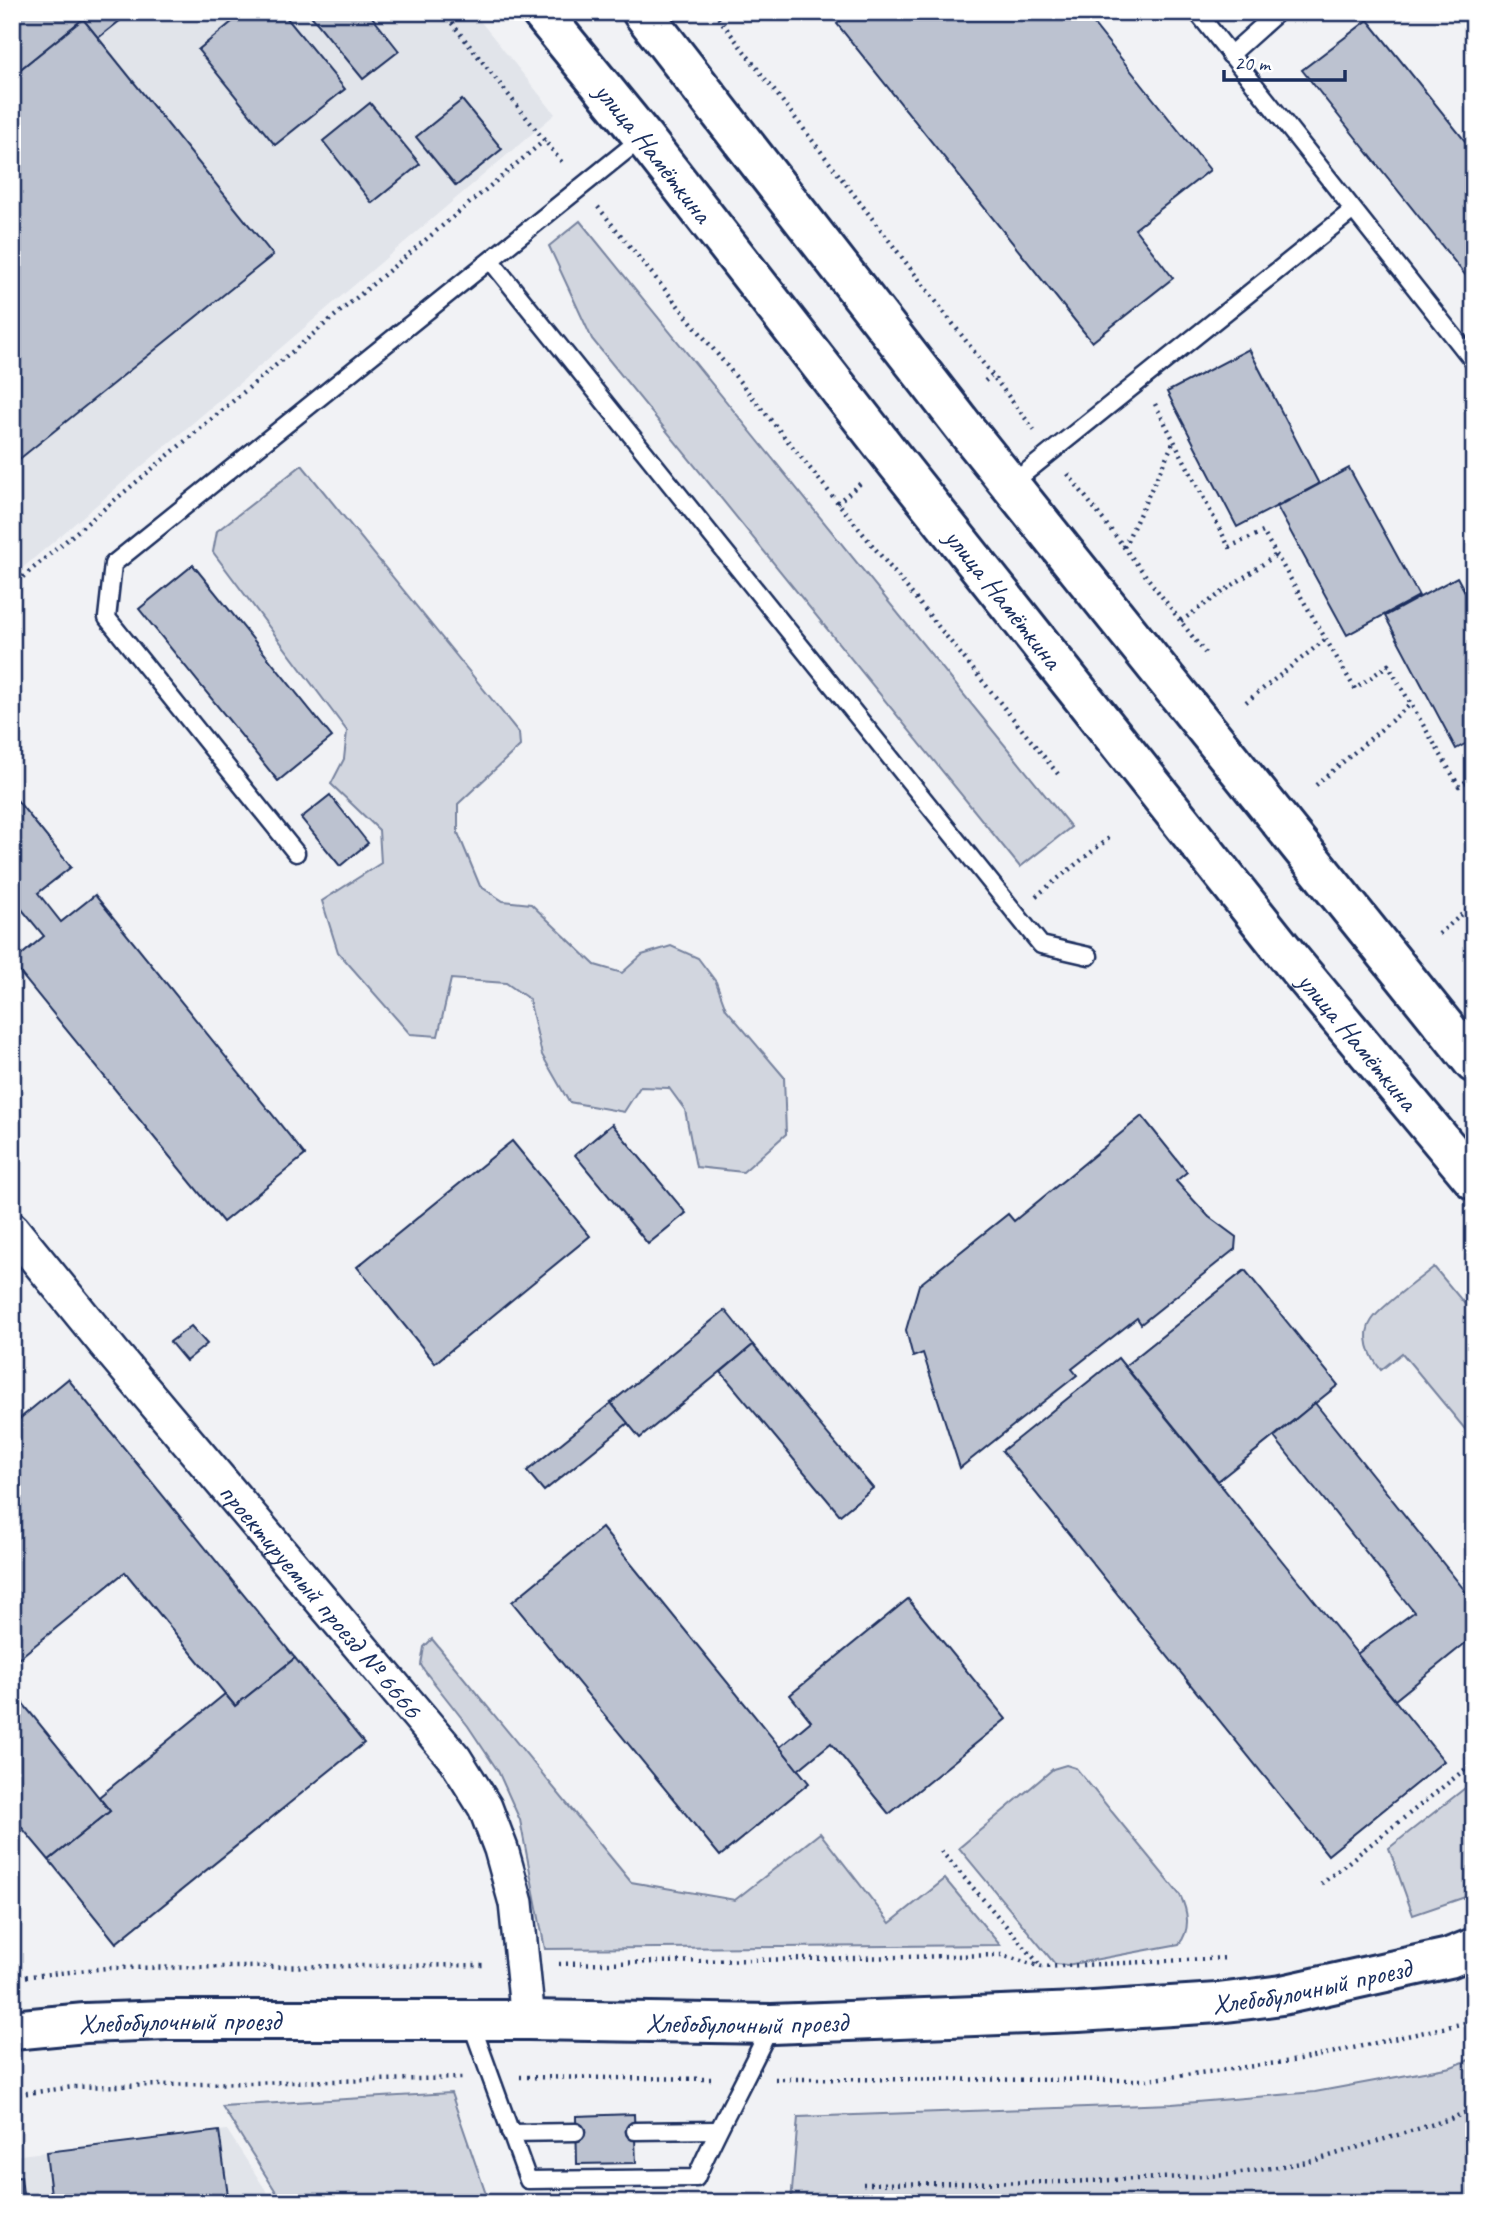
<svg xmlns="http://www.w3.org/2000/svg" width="1486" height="2215" font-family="Caveat,sans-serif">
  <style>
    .built { fill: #e1e4ea }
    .green { fill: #d2d6df; stroke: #76829e; stroke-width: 2 }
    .building { fill: #bcc2d0; stroke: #1b2f5e; stroke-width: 2 }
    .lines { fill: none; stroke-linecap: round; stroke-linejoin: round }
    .service-casing { stroke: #1b2f5e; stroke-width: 21 }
    .minor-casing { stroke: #1b2f5e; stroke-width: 38 }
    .tertiary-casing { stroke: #1b2f5e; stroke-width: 44 }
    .secondary-casing { stroke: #1b2f5e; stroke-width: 44 }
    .path { stroke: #1b2f5e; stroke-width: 4.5; stroke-dasharray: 2 5; stroke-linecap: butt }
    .service { stroke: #fff; stroke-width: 16 }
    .minor { stroke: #fff; stroke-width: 33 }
    .tertiary { stroke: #fff; stroke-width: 38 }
    .secondary { stroke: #fff; stroke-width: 38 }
    .labels { text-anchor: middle; stroke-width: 5; stroke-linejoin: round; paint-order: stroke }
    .street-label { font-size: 28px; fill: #1b2f5e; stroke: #fff }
  </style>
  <rect width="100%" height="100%" fill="#f1f2f5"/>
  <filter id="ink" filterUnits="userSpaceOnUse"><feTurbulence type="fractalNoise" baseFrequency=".0143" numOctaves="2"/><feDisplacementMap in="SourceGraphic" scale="14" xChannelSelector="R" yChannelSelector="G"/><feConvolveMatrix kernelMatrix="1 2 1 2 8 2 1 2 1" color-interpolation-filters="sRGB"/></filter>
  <g filter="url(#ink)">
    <g class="built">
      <path d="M12 12H473L555 114 12 577Z"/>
      <path d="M227 2130 274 2203H12V2156Z"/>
    </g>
    <g class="green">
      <path d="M580 221 1071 827 1020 867 592 339 549 246Z"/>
      <path d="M302 465 519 733 520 746 458 804V833L480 886 503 901 531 904 595 965 622 973 642 955 671 946 698 958 716 982 726 1009 784 1077 786 1134 743 1172 696 1167 685 1110 669 1088 640 1087 624 1112 569 1102 542 1055 529 999 506 983 451 979 438 1036 410 1034 338 952 322 901 381 863 379 830 331 784 344 759 347 731 213 552 217 531Z"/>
      <path d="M1434 1267 1474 1315V1440L1402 1353 1381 1370C1370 1357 1361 1335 1372 1320 1381 1306 1419 1279 1434 1267Z"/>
      <path d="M432 1639 631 1882 735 1900 820 1833 890 1923 945 1879 1000 1945 545 1949 520 1820 498 1771 468 1726 424 1670 421 1665 424 1647Z"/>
      <path d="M1066 1765 1076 1768 1180 1895C1188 1911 1191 1930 1179 1944L1067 1965 1055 1964 959 1848 1053 1769Z"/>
      <path d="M1474 1781V1894L1413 1915 1389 1848Z"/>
      <path d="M1474 2058V2203H791L798 2117 1172 2104 1315 2092 1451 2067Z"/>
      <path d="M451 2093 489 2203H283L222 2106Z"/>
    </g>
    <g class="building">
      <path d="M12 12H77L83 19 12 76Z"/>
      <path d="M77 12H131L98 38Z"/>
      <path d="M244 12H282L345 89 275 145 198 50Z"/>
      <path d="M308 12H368L399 51 363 79Z"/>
      <path d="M851 12H1084L1210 170 1135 229 1173 278 1092 342 837 24Z"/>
      <path d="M83 19 273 255 12 465V76Z"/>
      <path d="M1368 20 1474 152V286L1302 70Z"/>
      <path d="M462 100 502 149 456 186 416 137Z"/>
      <path d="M370 103 420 164 372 203 323 141Z"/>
      <path d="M1249 349 1319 484 1237 527 1167 392Z"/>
      <path d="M1349 468 1419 596 1347 635 1277 507Z"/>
      <path d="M193 565 332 737 278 781 139 609Z"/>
      <path d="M1457 577 1474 608V739L1456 749 1385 616Z"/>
      <path d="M12 794 71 867 38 893 61 922 95 895 305 1155 223 1222 12 963 44 936 20 907 12 914Z"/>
      <path d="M330 795 368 843 340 866 301 818Z"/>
      <path d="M1142 1116 1187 1172 1176 1181 1209 1217 1236 1237 1235 1249 1141 1324 1137 1318 1072 1369 1077 1375 960 1468 923 1353 913 1357 906 1330 919 1285 1008 1214 1014 1221Z"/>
      <path d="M612 1124 686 1213 648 1244 575 1155Z"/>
      <path d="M512 1141 590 1236 435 1363 357 1267Z"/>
      <path d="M1245 1270 1338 1385 1218 1481 1125 1366Z"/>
      <path d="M725 1310 753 1345 640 1438 611 1403Z"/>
      <path d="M191 1326 207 1344 186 1361 170 1342Z"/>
      <path d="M753 1345 873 1488 840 1515 721 1372Z"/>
      <path d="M1118 1358 1444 1761 1328 1855 1002 1451Z"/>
      <path d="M68 1379 295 1658 235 1706 125 1572 12 1664V1425Z"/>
      <path d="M611 1403 628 1423 544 1491 527 1471Z"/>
      <path d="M1315 1403 1474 1602V1636L1395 1700 1357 1654 1414 1612 1274 1437Z"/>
      <path d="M602 1528 809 1783 720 1856 512 1602Z"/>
      <path d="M908 1599 1006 1719 889 1814 831 1743 798 1770 780 1747 811 1721 790 1695Z"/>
      <path d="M295 1658 364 1743 116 1943 49 1860 110 1811 99 1797 225 1694 235 1706Z"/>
      <path d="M12 1690 110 1811 49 1860 12 1816Z"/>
      <path d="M634 2114 636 2163 577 2164 576 2116Z"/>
      <path d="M219 2131 229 2203H52L46 2152Z"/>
      <path d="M21 2177 24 2203H12V2178Z"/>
    </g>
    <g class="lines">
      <defs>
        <g id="service">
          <path d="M1197 12 1474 362"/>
          <path d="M1230 55 1278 12"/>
          <path d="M491 261 1041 945 1089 956"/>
          <path d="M1010 485 1353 210"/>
          <path d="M296 853 107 618 113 564 643 137"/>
          <path d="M470 2020 528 2180 696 2178C719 2125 747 2077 771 2025"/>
          <path d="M635 2131 717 2130"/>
          <path d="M510 2133 576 2132"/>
        </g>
        <g id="minor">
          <path id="s1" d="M12 1229 113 1353 455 1759 485 1807 501 1849 516 1903 528 2020"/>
        </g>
        <g id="tertiary">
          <path id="s2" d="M12 2030 85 2023 166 2020H528L772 2024 1078 2012 1218 2003 1282 1995 1449 1958 1474 1948"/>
        </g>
        <g id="secondary">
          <path id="s3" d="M541 12 643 137 892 457 1291 960 1474 1180"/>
          <path d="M642 12 967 431 1474 1063"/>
        </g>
      </defs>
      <use href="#service" class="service-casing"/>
      <use href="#minor" class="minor-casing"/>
      <use href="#tertiary" class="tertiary-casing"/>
      <use href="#secondary" class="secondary-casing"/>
      <g class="path">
        <path d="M443 12 564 165"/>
        <path d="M714 12 1035 431"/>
        <path d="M598 207 1058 774"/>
        <path d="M985 381 991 376"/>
        <path d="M1155 404 1229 547 1263 532 1355 689 1388 665 1459 786 1474 777"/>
        <path d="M1068 474 1205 653"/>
        <path d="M837 503 862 482"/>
        <path d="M1124 547 1174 441"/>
        <path d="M12 586 545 140"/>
        <path d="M1181 621 1276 555"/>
        <path d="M1246 702 1326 639"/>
        <path d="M1316 785 1411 704"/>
        <path d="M1036 896 1109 838"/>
        <path d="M1439 934 1474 904"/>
        <path d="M941 1851 1041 1966"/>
        <path d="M1321 1884 1468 1767V1719"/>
        <path d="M559 1964 1001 1955 1042 1967 1227 1958"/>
        <path d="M12 1978 107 1968 487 1965"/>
        <path d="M520 2077 714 2079"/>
        <path d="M775 2079 1147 2080 1299 2060 1474 2021"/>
        <path d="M12 2095 74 2087 462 2078"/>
        <path d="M863 2184 1066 2182 1229 2175 1313 2161 1450 2119 1474 2109"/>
      </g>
      <use href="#service" class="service"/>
      <use href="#minor" class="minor"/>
      <use href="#tertiary" class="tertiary"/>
      <use href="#secondary" class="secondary"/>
    </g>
  </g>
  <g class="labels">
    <g class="street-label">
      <text dy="10" stroke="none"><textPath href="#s3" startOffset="180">улица Намёткина</textPath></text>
      <text dy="10" stroke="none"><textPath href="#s3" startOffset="747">улица Намёткина</textPath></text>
      <text dy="10" stroke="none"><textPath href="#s3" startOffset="1314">улица Намёткина</textPath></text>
      <text dy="10" stroke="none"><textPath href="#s1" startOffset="483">проектируемый проезд № 6666</textPath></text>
      <text dy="10" stroke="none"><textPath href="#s2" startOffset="1302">Хлебобулочный проезд</textPath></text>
      <text dy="10" stroke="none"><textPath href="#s2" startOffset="735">Хлебобулочный проезд</textPath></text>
      <text dy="10" stroke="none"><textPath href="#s2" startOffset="168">Хлебобулочный проезд</textPath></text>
    </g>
  </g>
  <rect width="1486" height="2215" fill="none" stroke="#fff" stroke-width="42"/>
  <rect x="21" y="21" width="1444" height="2173" fill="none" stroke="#1b2f5e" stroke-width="2.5" filter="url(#ink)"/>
  <path d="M1224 70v10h121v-10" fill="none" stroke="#1b2f5e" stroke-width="3.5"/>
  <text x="1234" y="70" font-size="21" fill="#1b2f5e" stroke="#ffffff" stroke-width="5" paint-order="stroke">20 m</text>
</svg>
